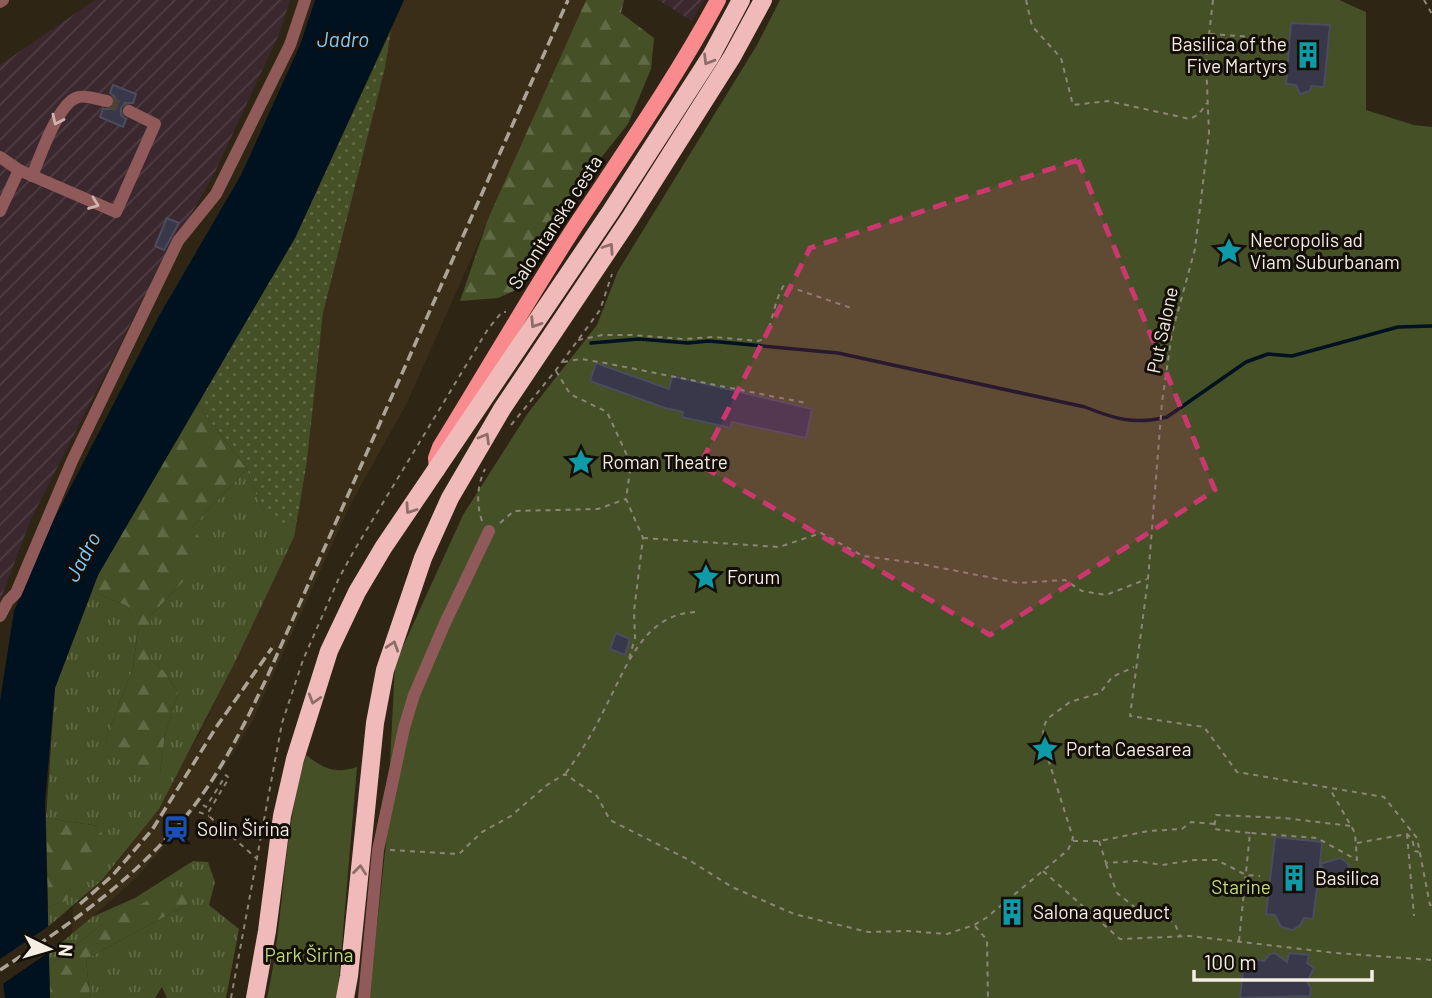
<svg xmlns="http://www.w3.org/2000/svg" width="1432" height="998" font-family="Barlow,sans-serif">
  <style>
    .built { fill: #3b2e18 }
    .industrial { fill: url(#industrial-furrows) }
    .grass { fill: url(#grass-tufts) }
    .forest { fill: url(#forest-firs) }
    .park { fill: #455026 }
    .garden { fill: url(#garden-dots) }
    .water { fill: #001220 }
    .pier { fill: #2f2515 }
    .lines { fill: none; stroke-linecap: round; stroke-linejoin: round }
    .stream { stroke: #001220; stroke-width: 3.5 }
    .building { fill: #38384a; stroke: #4b4c5e; stroke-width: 2 }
    .minor-tunnel { stroke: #4d4334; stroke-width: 12; stroke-dasharray: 12 6; stroke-linecap: butt }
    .path { stroke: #8d8578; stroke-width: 2; stroke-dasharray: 5 5; stroke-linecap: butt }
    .minor { stroke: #905a5a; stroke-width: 12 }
    .major { stroke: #f98a8d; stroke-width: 16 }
    .highway { stroke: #f1baba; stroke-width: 18 }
    .rail { stroke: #aca497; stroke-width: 3.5; stroke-dasharray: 10 5; stroke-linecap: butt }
    .oneway { stroke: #8d6d6a }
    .oneway2 { stroke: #ccb3ac }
    .marked { fill: #ca386f; fill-opacity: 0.2; stroke: #ca386f; stroke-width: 5; stroke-dasharray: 14 9; stroke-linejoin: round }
    .labels { text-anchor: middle; stroke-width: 6; stroke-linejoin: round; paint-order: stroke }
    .poi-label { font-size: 19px; fill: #f4eee3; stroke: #130f08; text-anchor: start }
    .street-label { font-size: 19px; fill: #f4eee3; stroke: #130f08 }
    .park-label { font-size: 19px; fill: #c0db78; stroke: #130f08 }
    .water-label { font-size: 21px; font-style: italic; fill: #82cbfe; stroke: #130f08 }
  </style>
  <defs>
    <pattern id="industrial-furrows" width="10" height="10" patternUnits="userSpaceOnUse" patternTransform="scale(1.75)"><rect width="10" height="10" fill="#3b282f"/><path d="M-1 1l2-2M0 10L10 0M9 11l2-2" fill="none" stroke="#4e3d43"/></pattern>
    <pattern id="grass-tufts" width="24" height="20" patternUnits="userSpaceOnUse" patternTransform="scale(1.75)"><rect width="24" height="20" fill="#455026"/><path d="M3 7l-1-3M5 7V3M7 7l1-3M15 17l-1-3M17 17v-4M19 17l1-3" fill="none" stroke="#606a45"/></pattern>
    <pattern id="forest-firs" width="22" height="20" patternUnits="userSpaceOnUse" patternTransform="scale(1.75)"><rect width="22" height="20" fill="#455026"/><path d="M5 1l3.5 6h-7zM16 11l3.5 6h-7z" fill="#606a45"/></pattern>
    <pattern id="garden-dots" width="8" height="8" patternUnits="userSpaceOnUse" patternTransform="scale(1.75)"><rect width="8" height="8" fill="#455026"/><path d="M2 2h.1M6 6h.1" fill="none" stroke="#606a45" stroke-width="1.8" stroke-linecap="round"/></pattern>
  </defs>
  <rect width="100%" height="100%" fill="#2f2515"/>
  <path class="built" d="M404 0H586L407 403 351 503 252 722 230 758 186 822 136 878 72 935 73 907 102 880 128 849 198 737 294 537 307 461 323 313 385 68 391 30Z"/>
  <g class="industrial">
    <path d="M95 0H290L279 34 214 174 142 301 31 519 0 601V65Z"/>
    <path d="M658 0H704L692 21Z"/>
  </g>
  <g class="grass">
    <path d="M247 469 260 505 275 523 297 521 294 537 235 662 159 809 102 880 48 927V907L66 901 99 826 46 818 55 688 92 591 127 606 138 629 133 668 105 741 160 772 165 736 178 692 164 671 151 660V615L184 581 192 527Z"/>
    <path d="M193 861 208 862 215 882 209 905 239 929 226 998H167L162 987 155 998H90L86 959 190 903 101 925 49 966V953L92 917 135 898Z"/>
  </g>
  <g class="forest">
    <path d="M586 0H624L621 13 654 38 651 69 628 124 600 159 584 176 567 214 527 265 520 276 516 290 498 298 460 301 488 219Z"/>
    <path d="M197 404 247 469 192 527 207 549 184 581 151 615V660L164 671 178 692 165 736 160 772 152 775 105 741 133 668 138 630 127 606 92 591 98 575Z"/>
    <path d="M46 818 99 826 105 842 66 901 48 907Z"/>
    <path d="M176 886 188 888 190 903 86 959 90 998H50L49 966 101 925Z"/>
  </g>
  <g class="park">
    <path d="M780 0H1339L1366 12V110L1414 125 1432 127V998H369L386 843 395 664 463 515 528 413 597 325 618 271 757 45Z"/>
    <path d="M306 755C324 769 335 774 357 767L338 990 336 998H267C285 918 282 833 306 755Z"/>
  </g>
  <path class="garden" d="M391 30 385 68 323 313 307 461 297 521 275 524 260 505 247 469 197 404 295 238Z"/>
  <path class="water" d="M315 0H404L295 238 98 575 55 688 45 801 50 998H5L0 957V701L14 611 51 525 159 316 241 175 300 45Z"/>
  <path class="pier" d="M52 924V950L0 986V959Z"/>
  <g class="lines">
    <path class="stream" d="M591 343 639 339 688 343 709 341 838 353 1085 407C1115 419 1134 425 1167 417L1246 362 1268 354 1292 356 1398 327 1432 326"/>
  </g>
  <g class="building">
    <path d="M1291 23 1330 25 1324 87 1311 86 1310 91 1300 94 1296 85 1286 84Z"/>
    <path d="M113 85 136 94 133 103H125L121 108V115L126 119 123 127 100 117 103 109H111L115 103V97L110 93Z"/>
    <path d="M167 218 179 223 164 250 155 246Z"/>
    <path d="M596 363 669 389 672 376 812 409 806 438 732 422 730 428 682 417 683 412 665 408 590 381Z"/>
    <path d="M616 633 630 639 625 655 610 649Z"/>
    <path d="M1275 837 1322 842 1320 864 1340 858 1345 861 1349 866 1346 876 1340 879 1333 877 1320 865 1313 919 1304 918 1300 925 1293 930 1281 927 1275 915 1266 914Z"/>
    <path d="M1275 953 1287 962 1289 953 1309 955 1307 963 1314 968 1307 982 1311 988 1310 996 1240 998 1244 958 1264 961 1270 954Z"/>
  </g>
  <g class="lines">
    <path class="minor-tunnel" d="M107 101 129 111"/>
    <g class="path">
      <path d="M1026 0 1032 26 1061 58 1073 105 1108 101 1190 119 1199 114 1207 103"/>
      <path d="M1213 0 1206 61 1209 133 1195 249 1172 333 1162 402 1148 579 1130 716 1204 727 1237 772 1384 797 1417 838 1430 905H1432"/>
      <path d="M1424 0 1432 14"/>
      <path d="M1210 34 1282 39"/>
      <path d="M578 340 602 335H631L684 339 713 337 758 341 765 339C773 321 774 301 784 285L851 308"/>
      <path d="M563 362 581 359 605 363 806 403"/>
      <path d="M556 371 570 394 607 412 631 464 626 499 643 538 634 611 635 638 629 659"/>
      <path d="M511 425 556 370 600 310 612 274"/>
      <path d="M482 521C476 503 477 486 485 469"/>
      <path d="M500 523 514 511 598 509 626 499"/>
      <path d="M643 538 779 547 821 533 863 556 916 563 1018 583 1065 580 1082 591 1106 595 1147 579"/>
      <path d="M566 773C581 752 594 731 605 708 626 668 644 612 698 612"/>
      <path d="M203 805 206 807 226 775 229 778 209 811 210 817 256 858"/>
      <path d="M199 812 209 816"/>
      <path d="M1250 833 1214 829 1216 815 1284 818 1351 826"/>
      <path d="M1407 834 1414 916"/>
      <path d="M1073 841H1099L1148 831 1182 829 1191 822 1215 824"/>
      <path d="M1099 841 1106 863 1137 861 1162 865 1194 860H1217L1246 875 1260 876"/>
      <path d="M1357 843 1407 834 1412 839 1415 851 1419 852"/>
      <path d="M390 850 459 854 482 832 511 816 547 785 565 774 597 796 610 820 689 860 732 887 794 914 868 932 908 931 947 934 974 925 986 918 1068 850 1073 838 1045 749 1043 729 1047 719 1070 702 1100 693 1112 677 1134 667"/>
      <path d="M1106 864 1117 893 1136 908 1158 911 1175 924 1180 936"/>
      <path d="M1043 871 1120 939 1190 936 1336 953 1432 960"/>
      <path d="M975 926 987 940 988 998"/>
      <path d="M1239 941 1250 833 1317 838 1357 860 1355 833 1330 789"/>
      <path d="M231 998 282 723 303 660 339 578 355 549 488 329 502 312H506"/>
    </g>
    <g class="minor">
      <path d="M0 2 3 0"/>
      <path d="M0 157 19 170 116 212 155 124 129 111"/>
      <path d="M32 176C40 157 59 100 79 97 87 95 98 100 107 101"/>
      <path d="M0 211 19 170"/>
      <path d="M0 616 8 601 16 593 72 461 178 241 216 194 290 45 305 0"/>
      <path d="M364 998 378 850 404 728 414 695 445 623 489 531"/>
    </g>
    <path class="major" d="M437 470 436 458 440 447C486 373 529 297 576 225 625 151 676 78 718 0"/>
    <g class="highway">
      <path d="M255 998 267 931 282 816 295 759 329 651 357 592 383 548 611 211 711 56 741 0"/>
      <path d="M345 998 349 976 375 723 385 670 423 558 450 498 502 409 630 218 732 57 763 0"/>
    </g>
    <g class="rail">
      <path d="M80 904 112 876 152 830 217 726 272 648"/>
      <path d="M0 970C63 929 124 887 174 830 215 785 242 730 268 675L568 0"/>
    </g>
  </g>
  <defs><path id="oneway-chevron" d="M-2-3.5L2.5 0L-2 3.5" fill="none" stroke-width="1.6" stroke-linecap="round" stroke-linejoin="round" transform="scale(1.75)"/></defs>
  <g class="oneway">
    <use href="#oneway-chevron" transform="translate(708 60) rotate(121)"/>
    <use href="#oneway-chevron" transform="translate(609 248) rotate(-56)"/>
    <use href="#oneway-chevron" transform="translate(535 323) rotate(123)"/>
    <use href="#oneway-chevron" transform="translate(485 438) rotate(-60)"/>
    <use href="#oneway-chevron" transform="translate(410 509) rotate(124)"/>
    <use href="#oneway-chevron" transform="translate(393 646) rotate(-72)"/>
    <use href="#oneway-chevron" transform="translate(314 699) rotate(107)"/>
    <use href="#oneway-chevron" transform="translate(360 870) rotate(-84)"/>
  </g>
  <g class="oneway2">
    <use href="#oneway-chevron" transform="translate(57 120) rotate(115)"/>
    <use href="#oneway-chevron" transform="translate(94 204) rotate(21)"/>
  </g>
  <path class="marked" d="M1078 160 1215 490 990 635 700 465 810 248Z"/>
  <defs>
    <symbol id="building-bare" viewBox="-9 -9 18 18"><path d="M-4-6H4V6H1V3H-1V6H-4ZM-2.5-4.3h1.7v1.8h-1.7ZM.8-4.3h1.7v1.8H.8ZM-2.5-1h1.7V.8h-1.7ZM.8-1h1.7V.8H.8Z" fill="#0f9aa8" stroke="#130f08" stroke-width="2.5" paint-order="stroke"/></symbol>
    <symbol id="sight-bare" viewBox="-9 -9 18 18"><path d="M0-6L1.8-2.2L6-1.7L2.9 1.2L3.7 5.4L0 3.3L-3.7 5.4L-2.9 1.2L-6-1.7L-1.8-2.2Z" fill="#0f9aa8" stroke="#130f08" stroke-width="2.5" paint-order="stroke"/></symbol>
    <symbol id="station-bare" viewBox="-9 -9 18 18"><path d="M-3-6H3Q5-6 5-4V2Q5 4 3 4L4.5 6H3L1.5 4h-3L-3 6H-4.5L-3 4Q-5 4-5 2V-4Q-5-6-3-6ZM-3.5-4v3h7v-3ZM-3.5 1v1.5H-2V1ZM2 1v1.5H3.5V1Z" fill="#1a4fb4" stroke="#130f08" stroke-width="2.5" paint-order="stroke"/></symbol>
  </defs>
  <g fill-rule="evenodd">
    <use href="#building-bare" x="1289" y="36" width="38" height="38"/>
    <use href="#sight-bare" x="1210" y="232" width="38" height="38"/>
    <use href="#sight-bare" x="562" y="443" width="38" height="38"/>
    <use href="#sight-bare" x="687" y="558" width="38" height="38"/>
    <use href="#sight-bare" x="1026" y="730" width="38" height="38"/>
    <use href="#station-bare" x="157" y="810" width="38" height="38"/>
    <use href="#building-bare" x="1275" y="859" width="38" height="38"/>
    <use href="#building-bare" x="993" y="893" width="38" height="38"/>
  </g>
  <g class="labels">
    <g class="poi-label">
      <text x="1287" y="51" text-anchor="end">Basilica of the<tspan x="1287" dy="22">Five Martyrs</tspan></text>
      <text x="1250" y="247">Necropolis ad<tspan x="1250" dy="22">Viam Suburbanam</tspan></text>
      <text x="602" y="469">Roman Theatre</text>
      <text x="727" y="584">Forum</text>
      <text x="1066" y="756">Porta Caesarea</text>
      <text x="197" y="836">Solin Širina</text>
      <text x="1315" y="885">Basilica</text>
      <text x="1033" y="919">Salona aqueduct</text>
    </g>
    <g class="street-label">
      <text transform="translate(555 222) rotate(-57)" y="7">Salonitanska cesta</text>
      <text transform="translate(1162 330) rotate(-78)" y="7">Put Salone</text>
    </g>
    <g class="park-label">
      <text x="1241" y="894">Starine</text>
      <text x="309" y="962">Park Širina</text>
    </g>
    <g class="water-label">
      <text x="343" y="47">Jadro</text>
      <text transform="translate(83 557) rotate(-62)" y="7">Jadro</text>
    </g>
  </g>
  <g transform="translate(49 949) rotate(95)" stroke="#130f08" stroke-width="5" paint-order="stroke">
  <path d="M0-5L12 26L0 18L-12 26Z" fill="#f4eee3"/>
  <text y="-10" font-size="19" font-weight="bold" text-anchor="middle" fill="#f4eee3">N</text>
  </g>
  <path d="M1194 970v10h178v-10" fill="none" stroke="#f4eee3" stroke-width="3.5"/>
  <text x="1204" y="970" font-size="21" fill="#f4eee3" stroke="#130f08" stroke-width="5" paint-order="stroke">100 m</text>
</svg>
